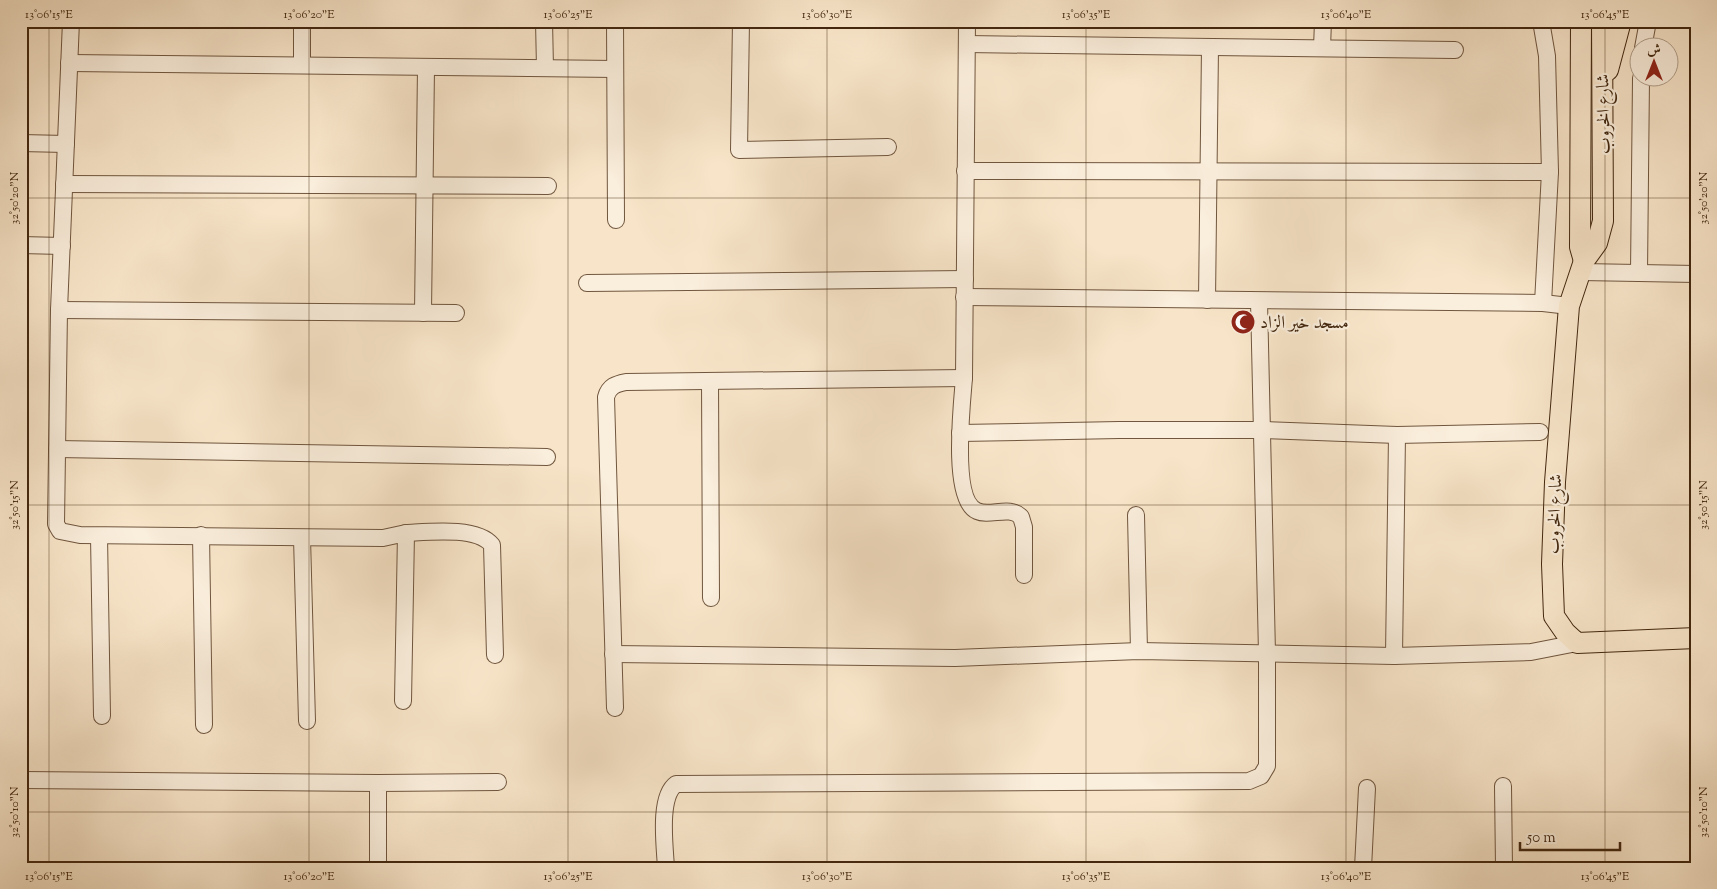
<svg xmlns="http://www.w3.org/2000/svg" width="1717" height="889" font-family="'Sorts Mill Goudy',Amiri,serif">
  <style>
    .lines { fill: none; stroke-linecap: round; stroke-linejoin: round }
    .minor-casing { stroke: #70563e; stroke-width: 18 }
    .major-casing { stroke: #42270f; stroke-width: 22 }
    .minor { stroke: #faeedc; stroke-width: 16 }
    .major { stroke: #f8e5c9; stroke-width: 20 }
    .ticks { fill: none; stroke: #42270f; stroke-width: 1; stroke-opacity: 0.45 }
    .labels { text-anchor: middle; stroke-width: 4.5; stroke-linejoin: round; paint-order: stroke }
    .street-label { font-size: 18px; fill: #42270f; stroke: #faeedc }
    .poi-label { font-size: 18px; fill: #42270f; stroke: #faeedc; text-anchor: start }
    .neatline { fill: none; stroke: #42270f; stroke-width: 2 }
    .ticks-label { font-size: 12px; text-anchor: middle; fill: #42270f }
  </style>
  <rect width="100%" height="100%" fill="#f8e5c9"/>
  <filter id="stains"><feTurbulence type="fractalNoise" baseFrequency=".004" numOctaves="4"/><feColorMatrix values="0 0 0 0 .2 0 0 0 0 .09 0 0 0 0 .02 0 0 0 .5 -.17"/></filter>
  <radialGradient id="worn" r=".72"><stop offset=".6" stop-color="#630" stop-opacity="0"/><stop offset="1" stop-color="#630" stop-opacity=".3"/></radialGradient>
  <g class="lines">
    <defs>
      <g id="minor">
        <path d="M71 21 59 310 56 524 60 531 80 535 383 538 406 533 403 701"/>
        <path d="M544 21 545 68"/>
        <path d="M615 21 616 220"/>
        <path d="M741 21 739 150 888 147"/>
        <path d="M967 21 964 378C962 403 951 500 977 511 990 517 1010 505 1021 517L1024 527V575"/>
        <path d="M1541 21 1547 56 1550 172 1543 303"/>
        <path d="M967 44 1455 50"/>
        <path d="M1322 48 1323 21"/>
        <path d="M1643 48 1648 21"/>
        <path d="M69 63 615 69"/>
        <path d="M302 65V21"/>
        <path d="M21 143 66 144"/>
        <path d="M965 171 1550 172"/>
        <path d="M64 184 548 186"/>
        <path d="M21 245 62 246"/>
        <path d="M1581 272 1696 274"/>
        <path d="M1639 273 1641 78"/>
        <path d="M587 283 965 279"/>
        <path d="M964 297 1543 303 1569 306"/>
        <path d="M1207 300 1210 47"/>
        <path d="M59 310 456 313"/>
        <path d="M423 313 426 67"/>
        <path d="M710 381 711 598"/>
        <path d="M960 433 1119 430H1263L1397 435 1540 432"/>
        <path d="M57 449 547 457"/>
        <path d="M1136 515 1139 651"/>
        <path d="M406 533C427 532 477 526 492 545L495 655"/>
        <path d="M201 535 204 725"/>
        <path d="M99 536 102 716"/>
        <path d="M302 538 307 721"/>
        <path d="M613 654 955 658 1139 651 1394 656 1531 652 1577 643"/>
        <path d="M1394 656 1397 435"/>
        <path d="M615 708 606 397C609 386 616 384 626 382L964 378"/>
        <path d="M21 780 378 783"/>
        <path d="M1503 786 1504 868"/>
        <path d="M378 868V783L498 782"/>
        <path d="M666 868C665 847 658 797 676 784L1249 781 1261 776 1267 766V653L1259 301"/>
        <path d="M1363 868 1367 788"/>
      </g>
      <g id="major">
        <path d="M1581 21 1580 247 1584 261"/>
        <path d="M1602 21 1603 221 1597 243 1584 261 1569 306 1555 482 1552 564 1554 616 1565 632 1577 643 1696 638"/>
        <path d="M1608 70 1621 21"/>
      </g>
    </defs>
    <use href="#minor" class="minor-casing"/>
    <use href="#major" class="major-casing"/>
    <use href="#minor" class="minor"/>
    <use href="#major" class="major"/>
  </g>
  <path class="ticks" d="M49 21V868M309 21V868M568 21V868M827 21V868M1086 21V868M1346 21V868M1605 21V868M21 198H1696M21 505H1696M21 812H1696"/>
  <defs>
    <symbol id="mosque-disc" viewBox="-11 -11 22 22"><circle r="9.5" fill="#8f2418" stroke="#faeedc"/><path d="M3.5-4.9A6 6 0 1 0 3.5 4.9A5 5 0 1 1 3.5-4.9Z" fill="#fff"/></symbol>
  </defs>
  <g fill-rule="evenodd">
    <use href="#mosque-disc" x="1229" y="308" width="28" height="28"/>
  </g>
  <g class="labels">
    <g class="street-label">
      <text transform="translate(1603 114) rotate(-91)" y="6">شارع الخروب</text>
      <text transform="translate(1554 514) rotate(-88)" y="6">شارع الخروب</text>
    </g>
    <g class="poi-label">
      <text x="1260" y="328">مسجد خير الزاد</text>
    </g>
  </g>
  <rect width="1717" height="889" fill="none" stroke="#f8e5c9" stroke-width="55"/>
  <g transform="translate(1654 62)"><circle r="24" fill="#faeedc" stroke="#b09e8a"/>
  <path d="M0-4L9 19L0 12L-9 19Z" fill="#8f2418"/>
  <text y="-8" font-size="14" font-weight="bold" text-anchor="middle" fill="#42270f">ش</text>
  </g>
  <path d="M1520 842v8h100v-8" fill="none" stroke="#42270f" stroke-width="2.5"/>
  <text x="1527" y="842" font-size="15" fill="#42270f" stroke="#faeedc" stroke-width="4" paint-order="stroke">50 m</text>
  <rect x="28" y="28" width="1662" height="834" class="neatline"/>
  <g class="ticks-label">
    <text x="49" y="18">13°06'15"E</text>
    <text x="309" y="18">13°06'20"E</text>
    <text x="568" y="18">13°06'25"E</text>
    <text x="827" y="18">13°06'30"E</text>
    <text x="1086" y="18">13°06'35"E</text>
    <text x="1346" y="18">13°06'40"E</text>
    <text x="1605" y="18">13°06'45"E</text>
    <text transform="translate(14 198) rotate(-90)" y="4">32°50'20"N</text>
    <text transform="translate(1703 198) rotate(-90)" y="4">32°50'20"N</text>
    <text transform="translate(14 505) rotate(-90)" y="4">32°50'15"N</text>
    <text transform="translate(1703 505) rotate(-90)" y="4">32°50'15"N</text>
    <text transform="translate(14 812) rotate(-90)" y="4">32°50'10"N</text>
    <text transform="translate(1703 812) rotate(-90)" y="4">32°50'10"N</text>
    <text x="49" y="880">13°06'15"E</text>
    <text x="309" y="880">13°06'20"E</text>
    <text x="568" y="880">13°06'25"E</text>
    <text x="827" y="880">13°06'30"E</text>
    <text x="1086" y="880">13°06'35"E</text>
    <text x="1346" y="880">13°06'40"E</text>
    <text x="1605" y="880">13°06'45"E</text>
  </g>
  <rect width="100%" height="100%" filter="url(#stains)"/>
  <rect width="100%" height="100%" fill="url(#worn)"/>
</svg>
